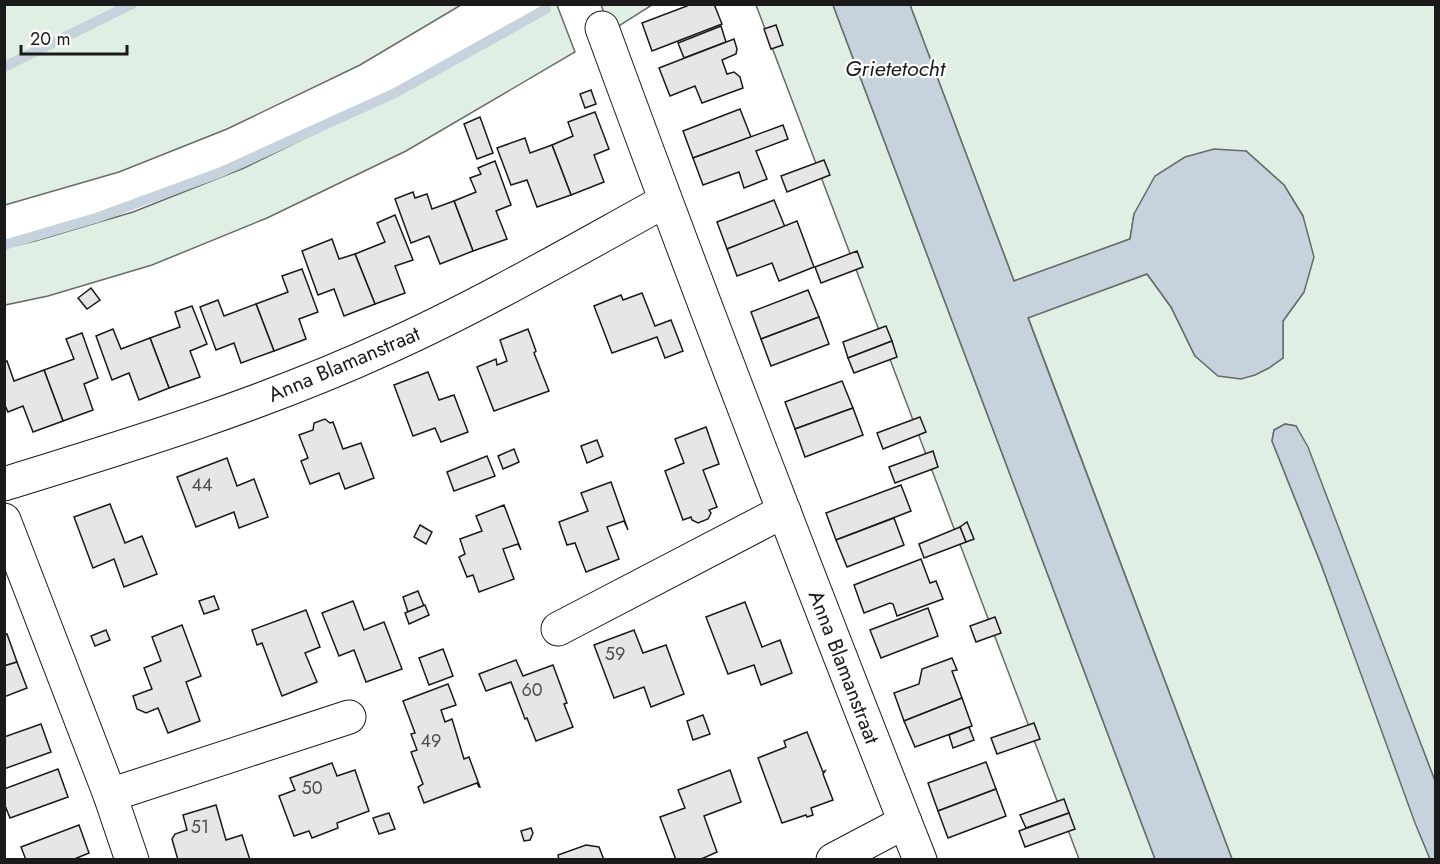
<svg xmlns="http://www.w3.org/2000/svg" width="1440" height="864" font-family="Jost,sans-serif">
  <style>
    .green { fill: #e0efe3; stroke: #6a6a6a; stroke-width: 1.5 }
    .water { fill: #c6d2dc; stroke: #6a6a6a; stroke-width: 1.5 }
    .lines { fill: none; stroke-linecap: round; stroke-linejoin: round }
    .stream { stroke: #c6d2dc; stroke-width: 10 }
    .building { fill: #e6e6e6; stroke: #1a1a1a; stroke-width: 1.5 }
    .minor-casing { stroke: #1a1a1a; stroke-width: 35 }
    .minor { stroke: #fff; stroke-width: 33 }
    .labels { text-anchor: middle; stroke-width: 4.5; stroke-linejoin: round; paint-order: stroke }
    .number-label { font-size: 18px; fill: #4d4d4d }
    .street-label { font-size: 21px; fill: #1a1a1a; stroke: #fff }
    .water-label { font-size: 22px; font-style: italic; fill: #1a1a1a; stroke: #fff }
  </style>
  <rect width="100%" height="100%" fill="#fff"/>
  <g class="green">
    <path d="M4 5 5 4 461 5 360 65 227 129 119 172 5 205Z"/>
    <path d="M545 5H557L575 52 406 151 267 218 152 265 48 296 5 305V248L35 241 133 212 244 168 379 102Z"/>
    <path d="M601 5H652L611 31Z"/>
    <path d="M756 5H833L1155 859H1079Z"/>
    <path d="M910 5H1435V781L1296 426 1285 424 1274 430 1272 441 1321 564 1430 859H1232L1028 317 1147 274 1171 307 1195 356 1283 358V321L1304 292 1303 216 1284 185 1246 151 1134 214 1130 239 1014 281Z"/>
  </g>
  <g class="water">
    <path d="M833 5H910L1014 281 1130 239 1134 214 1155 176 1185 157 1214 149 1246 151 1284 185 1303 216 1314 257 1304 292 1283 321V358L1269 368 1255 375 1241 379 1218 376 1195 356 1171 307 1147 274 1028 318 1232 859H1155Z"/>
    <path d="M1285 424 1296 426 1308 447 1435 781V859H1430L1415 823 1321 564 1272 441 1274 430Z"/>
  </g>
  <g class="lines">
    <g class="stream">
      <path d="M4 67 132 4"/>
      <path d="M4 245 96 218 219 173 395 93 546 9"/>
    </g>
  </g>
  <g class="building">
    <path d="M687 4H714L722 24 652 51 642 23 687 6Z"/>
    <path d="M776 25 783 45 771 49 764 29Z"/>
    <path d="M721 26 726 42 684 58 678 43Z"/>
    <path d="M734 39 737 49 736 54 722 60 727 74 734 72 740 77 743 88 702 103 695 86 670 96 659 68Z"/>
    <path d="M591 90 596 104 585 108 580 94Z"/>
    <path d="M740 109 751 137 693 158 683 131Z"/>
    <path d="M595 112 609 149 594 155 604 182 571 195 552 145 573 136 568 122Z"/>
    <path d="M480 117 493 153 477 159 464 124Z"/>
    <path d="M783 125 788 139 756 151 767 179 744 188 739 172 703 185 693 158Z"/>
    <path d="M525 138 530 153 552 145 571 195 537 207 527 180 511 185 497 148Z"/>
    <path d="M824 160 830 175 787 192 781 176Z"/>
    <path d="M495 161 511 205 496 211 507 239 473 251 454 201 476 192 470 178 481 174 478 168Z"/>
    <path d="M413 192 415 198 427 194 432 209 454 201 473 251 440 264 429 236 411 243 395 199Z"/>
    <path d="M774 200 785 227 727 249 717 222Z"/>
    <path d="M395 215 413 260 395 266 405 293 375 304 355 254 385 242 377 223Z"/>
    <path d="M797 221 814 267 779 281 772 263 737 276 727 249Z"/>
    <path d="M332 239 339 259 355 254 375 304 344 316 334 289 318 295 302 251Z"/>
    <path d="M857 251 863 267 821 283 815 267Z"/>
    <path d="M302 269 318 312 299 319 306 339 274 351 256 304 288 292 282 276Z"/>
    <path d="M91 288 100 300 87 309 78 298Z"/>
    <path d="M808 290 819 317 761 339 751 312Z"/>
    <path d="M642 293 655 326 671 320 683 351 665 358 657 337 612 353 594 306 621 295 623 300Z"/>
    <path d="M218 300 224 316 256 304 274 351 241 363 234 343 216 350 200 307Z"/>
    <path d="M192 306 207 344 190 351 200 377 169 388 150 338 180 327 175 312Z"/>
    <path d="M819 317 829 344 771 366 761 339Z"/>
    <path d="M886 326 892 341 848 358 843 342Z"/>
    <path d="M113 329 121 349 150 338 169 388 139 400 129 373 112 380 96 336Z"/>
    <path d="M528 329 536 351 534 353 549 391 494 411 477 367 496 359 497 365 507 361 500 340Z"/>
    <path d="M82 333 98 378 84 384 93 410 63 421 44 370 74 359 66 339Z"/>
    <path d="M892 341 897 357 854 373 848 358Z"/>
    <path d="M7 361 14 381 44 370 63 421 33 432 23 406 8 412 4 403V362Z"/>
    <path d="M428 372 439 400 454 395 468 432 441 442 435 428 413 436 394 385Z"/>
    <path d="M842 381 853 408 795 429 785 402Z"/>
    <path d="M853 408 863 435 805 457 795 429Z"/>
    <path d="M920 417 926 432 883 449 877 433Z"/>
    <path d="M325 419 330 423 333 422 343 449 361 443 374 478 345 489 339 473 310 484 301 461 308 458 299 435 313 430 314 423Z"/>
    <path d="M706 427 719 464 703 470 717 507 709 510 711 513 708 519 698 523 692 520 691 517 683 520 665 471 684 463 675 439Z"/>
    <path d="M597 440 603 456 587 463 581 446Z"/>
    <path d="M514 449 519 462 503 469 498 456Z"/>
    <path d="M933 451 938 467 895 483 889 467Z"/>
    <path d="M487 456 495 476 454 491 447 472Z"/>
    <path d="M227 458 237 486 254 479 268 517 239 528 234 512 196 527 177 477Z"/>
    <path d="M611 482 628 530 624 521 607 527 619 559 586 572 575 543 567 545 559 522 588 511 581 493Z"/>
    <path d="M901 485 911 511 836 540 826 513Z"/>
    <path d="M110 504 125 543 142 536 157 574 124 587 114 559 93 568 74 517Z"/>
    <path d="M504 505 521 550 518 544 503 549 514 579 479 592 473 575 467 577 459 557 465 554 460 539 482 531 476 516Z"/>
    <path d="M894 518 904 545 847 567 836 540Z"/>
    <path d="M967 522 974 539 966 542 960 527Z"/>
    <path d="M420 525 432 532 426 544 414 537Z"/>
    <path d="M960 527 966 542 924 558 919 544Z"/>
    <path d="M921 559 930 583 936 581 943 599 897 616 893 604 890 603 864 613 854 585Z"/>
    <path d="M418 591 424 606 408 612 403 597Z"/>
    <path d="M214 596 219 609 204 614 199 601Z"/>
    <path d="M353 601 364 630 384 622 402 669 366 682 354 650 339 656 322 613Z"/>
    <path d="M745 602 762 647 780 640 792 673 761 685 754 665 728 674 706 617Z"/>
    <path d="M425 605 429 615 409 624 405 613Z"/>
    <path d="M928 608 938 636 881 658 870 630Z"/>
    <path d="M306 610 320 647 305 653 317 682 282 696 262 643 257 645 252 630Z"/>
    <path d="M995 617 1001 633 976 642 970 626Z"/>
    <path d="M182 625 201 676 186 682 200 721 168 733 158 708 146 713 137 709 133 696 152 689 144 668 161 661 152 637Z"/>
    <path d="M106 630 110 640 95 646 91 636Z"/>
    <path d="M634 630 643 653 666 645 684 694 651 707 644 687 614 698 594 645Z"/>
    <path d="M7 634 17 662 4 666V635Z"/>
    <path d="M443 649 453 676 429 685 419 658Z"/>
    <path d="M952 658 957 670 952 671 962 698 904 721 894 693 919 684 922 669Z"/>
    <path d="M516 660 523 676 553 665 567 703 564 704 573 727 536 741 527 718 525 719 511 682 486 691 479 674Z"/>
    <path d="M17 662 27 688 4 697V666Z"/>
    <path d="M448 684 456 705 441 710 445 722 452 719 464 759 469 757 480 787H479L477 783 424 803 418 787 423 784 411 752 417 750 411 734 415 733 403 701Z"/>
    <path d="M962 698 972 726 915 747 904 721Z"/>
    <path d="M703 715 710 734 693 740 687 721Z"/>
    <path d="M1034 723 1040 739 997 754 991 738Z"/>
    <path d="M41 724 51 752 4 769V737Z"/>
    <path d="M969 727 974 740 953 748 949 735Z"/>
    <path d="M807 732 823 772 825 771 823 774 833 800 811 808 813 815 807 817 806 815 782 823 758 758 786 747 784 741Z"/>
    <path d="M986 762 996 789 938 811 928 783Z"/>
    <path d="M332 763 337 776 355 770 369 811 337 823 338 828 312 838 309 831 294 836 279 796 295 790 290 778Z"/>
    <path d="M58 769 68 797 10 818 4 803V789Z"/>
    <path d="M730 770 741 802 704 816 717 852 699 860H676L660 817 685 808 678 790Z"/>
    <path d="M996 789 1006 816 948 838 938 811Z"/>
    <path d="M1064 799 1069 813 1026 828 1020 815Z"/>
    <path d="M216 805 226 840 242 835 250 860H178L172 839 175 834 187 830 183 815Z"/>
    <path d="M389 813 395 829 379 834 373 818Z"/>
    <path d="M1069 813 1075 829 1025 847 1019 831Z"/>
    <path d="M79 825 89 853 72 860H26L21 847Z"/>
    <path d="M531 828 533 833 530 840 524 841 521 831Z"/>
    <path d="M586 845 599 847 604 860H559L558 855Z"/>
  </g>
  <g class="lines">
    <defs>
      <g id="minor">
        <path d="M602 28C704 307 811 584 920 860"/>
        <path d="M4 484C134 444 264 404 388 347 483 304 574 251 665 201"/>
        <path d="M4 520 110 795 132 860"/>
        <path d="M558 629 784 511"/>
        <path d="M110 795 349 717"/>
        <path d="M833 860 905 822"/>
      </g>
    </defs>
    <use href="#minor" class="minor-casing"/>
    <use href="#minor" class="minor"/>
  </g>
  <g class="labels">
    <g class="number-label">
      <text x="202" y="491">44</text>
      <text x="615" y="660">59</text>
      <text x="532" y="696">60</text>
      <text x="431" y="747">49</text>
      <text x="312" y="794">50</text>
      <text x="200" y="833">51</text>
    </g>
    <g class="street-label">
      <text transform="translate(344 364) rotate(-23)" y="7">Anna Blamanstraat</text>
      <text transform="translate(844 667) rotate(69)" y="7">Anna Blamanstraat</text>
    </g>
    <g class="water-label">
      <text x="895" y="76">Grietetocht</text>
    </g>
  </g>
  <rect width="1440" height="864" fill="none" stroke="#1a1a1a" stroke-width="12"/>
  <path d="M21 45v9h106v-9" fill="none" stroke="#1a1a1a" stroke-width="3"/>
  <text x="30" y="45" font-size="18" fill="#1a1a1a" stroke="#ffffff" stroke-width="4.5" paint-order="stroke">20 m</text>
</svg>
